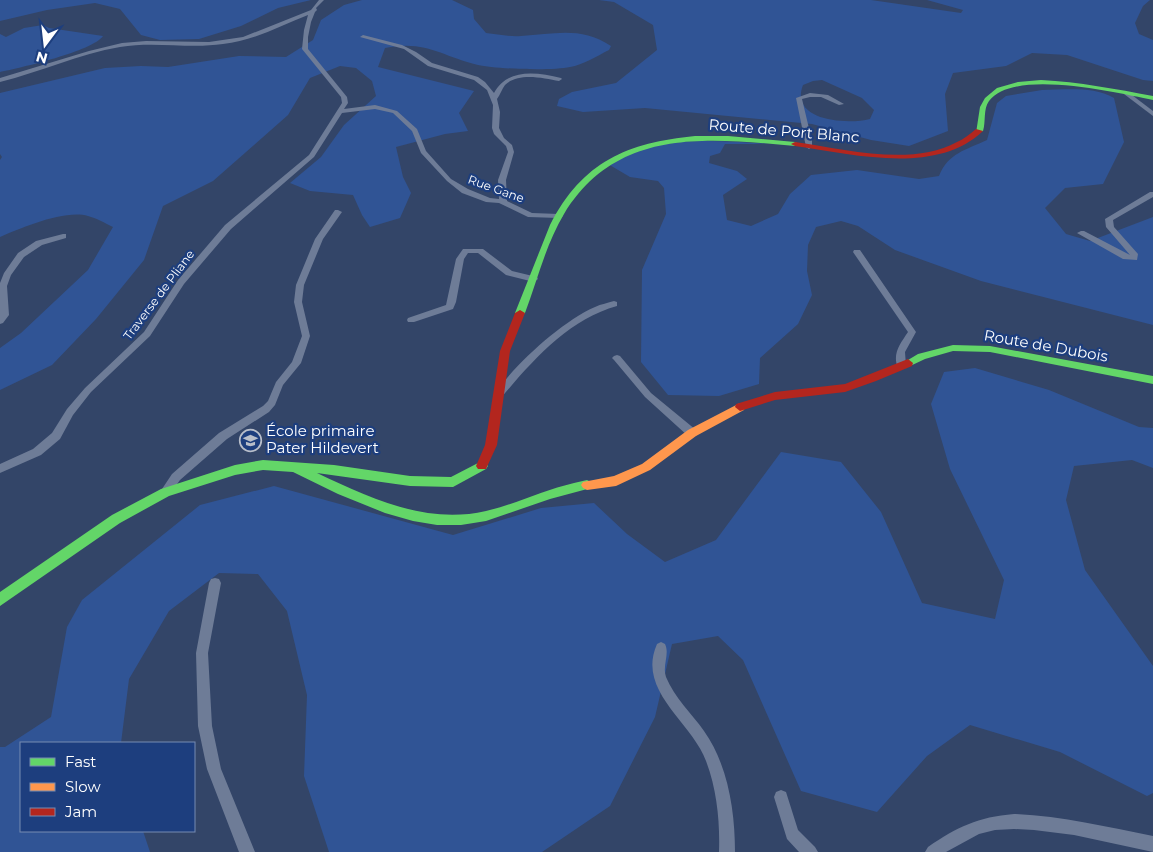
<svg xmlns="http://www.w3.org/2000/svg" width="1153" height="852" font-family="Montserrat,sans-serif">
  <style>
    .green { fill: #305495; fill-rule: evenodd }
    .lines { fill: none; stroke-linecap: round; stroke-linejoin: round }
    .street { fill: #6e7c97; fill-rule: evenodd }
    .fast { fill: #63d668; fill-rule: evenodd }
    .slow { fill: #ff974d; fill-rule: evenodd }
    .jam { fill: #b3261e; fill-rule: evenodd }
    .labels { text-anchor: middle; stroke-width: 4.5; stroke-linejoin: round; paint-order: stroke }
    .far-street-label { font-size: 12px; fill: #fff; stroke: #1d3e7e }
    .street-label { font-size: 15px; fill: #fff; stroke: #1d3e7e }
    .poi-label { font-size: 15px; fill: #fff; stroke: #1d3e7e; text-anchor: start }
  </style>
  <rect width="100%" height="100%" fill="#334568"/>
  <g class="green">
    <path d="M0 0H311L278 8 241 26 199 39 160 40 141 35 120 9 95 3 47 10 0 21Z"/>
    <path d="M362 0H452L473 10 474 19 486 33C497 34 509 37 521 36 555 34 581 26 611 46L609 50C597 56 583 65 570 67 552 71 496 69 478 65 440 56 427 40 385 48L378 67 474 91 459 113 468 131 445 134 396 147 403 177 411 193 400 218 370 227 362 215 353 195 310 191 290 183 321 157 344 125 376 96 372 81 356 68 340 66 310 78 288 115 213 181 163 206 144 260 96 319 52 365 0 390V348L21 333 88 270 113 227C105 223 96 218 88 216 65 209 21 228 0 237V160L2 157 0 154V93L105 68 141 66 168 67 239 56 286 57 313 40 321 20 344 5Z"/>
    <path d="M599 0H871L961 13 963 10 927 0H1150L1143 6 1135 23 1139 34 1153 40V81L1143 80 1067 55 1032 53 1006 66 953 73 945 94 948 131 909 146 871 140 812 124 645 108 583 112 557 106 559 99 572 92 616 83 657 50 653 25 614 2ZM822 80 862 98 874 110 870 119C847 125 789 121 803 85L813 81Z"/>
    <path d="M43 25 49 28 103 36C93 51 20 68 0 72V34L6 37 24 28Z"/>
    <path d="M1042 90C1065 90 1093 86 1114 98L1124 142 1103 184 1065 188 1045 208 1066 234 1090 241 1153 217V325L981 281 895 250 858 226 841 221 816 227 808 245 807 271 812 295 798 324 760 358 759 384 719 396 668 395 641 362 642 270 666 214 664 188 658 181 630 177 608 164C654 135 715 140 768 144H725L720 153 710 156 709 163 737 171 747 179 723 195 727 220 751 226 778 214 790 194 811 175 857 170 919 179 939 176C948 153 966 150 987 140L997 103 1006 96Z"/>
    <path d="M975 368 1049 390 1139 427 1153 428V468L1132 460 1074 466 1066 500 1085 570 1153 666V793L1147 796 1060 752 970 725 927 756 877 812 801 791 743 660 718 636 672 644 655 717 610 806 542 852H329L304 776 307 695 287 611 258 574 219 573 169 611 129 679 121 743H21V831H143L150 852H0V747H5L51 717 67 627 82 600 200 505 274 486 453 535 541 508 594 503 627 534 665 562 716 540 781 452 841 462 881 512 922 603 995 619 1004 580 950 469 931 404 944 372Z"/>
  </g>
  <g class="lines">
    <g class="street">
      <path d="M319 0H324L316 8 317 10 315 12 311 22 308 37V49L347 97 348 103 344 109 375 105 397 111 417 129 426 151 451 179 468 189 490 198 499 199 498 180 508 152 506 146 494 134 492 128 493 105 487 90 474 80 428 66 404 49 360 37 363 35 402 45 416 52 432 63 478 77 485 82 494 93C508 68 536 72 561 78L562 79 559 81C543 78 518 72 505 85 502 89 500 95 497 99L500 112 499 128 504 138 512 145 514 152 506 180 507 201 532 213 559 214 563 216 559 218 528 217 499 203 486 202 462 193 447 181 421 153 412 131 393 113 375 109 342 113 314 157 231 229 184 284 150 336 91 392 73 415 60 439 41 455 0 473V464L33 449 52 433 67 409 85 388 144 332 178 280 225 225 309 155 342 103 341 97 302 49 304 30 308 15C280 26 253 41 223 44 189 49 154 41 120 47 79 54 40 72 0 82V78L89 51 122 43 146 41 209 42 243 37 311 10Z"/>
      <path d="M1124 92H1128L1153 111V116L1124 94Z"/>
      <path d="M810 93 828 95 844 104 839 105 821 97H810L802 99 812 141V147L809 149 806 147 796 98Z"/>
      <path d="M1150 192H1153V197L1113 220 1114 227 1138 254 1137 260 1123 259 1077 233 1081 231H1084L1130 255 1106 227 1105 219Z"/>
      <path d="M335 210H338L342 212 323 239 304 285 302 302 310 336 301 363 283 385 275 405 269 412 227 439 180 480 169 495 165 496 161 495 160 492 172 474 219 433 263 406 268 401 276 382 292 362 302 336 294 302 296 285 315 239Z"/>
      <path d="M63 234H66V238L42 245 24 257 11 275 7 286 9 315 3 323 0 324V283L4 273 18 253 36 241Z"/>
      <path d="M463 249H483L512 271 537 277 538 279 534 282 506 275 478 253H468L464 259 456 302 453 309 414 322H408L407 320 408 318 446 305 456 259Z"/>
      <path d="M854 250H860L916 332 905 352 906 366 904 368H898C892 354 900 344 908 332L853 252Z"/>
      <path d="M614 301 617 302V306C569 319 532 361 501 398H495L493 396C513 366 562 321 595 307 601 304 608 303 614 301Z"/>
      <path d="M617 355 620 356 651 393 696 430 697 433 696 436H688L645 397 614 360 612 358 614 356Z"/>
      <path d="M215 578 219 579 221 583 208 653 212 726 221 769 255 852H239L207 769 198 726 196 653 209 583 211 579Z"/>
      <path d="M661 642 665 644C670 654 662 666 666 677 674 697 692 714 704 731 728 765 735 811 735 852H719C720 822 717 790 706 761 692 722 636 691 657 644Z"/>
      <path d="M781 790 786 792 798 830 815 847 818 852H799L787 839 774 797 776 792Z"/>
      <path d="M1014 814C1061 816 1107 827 1153 836V852L1074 835 1034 830 1014 829 995 830 979 834 946 852H925L928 847C957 827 978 817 1014 814Z"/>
    </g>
    <g class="fast">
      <path d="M1041 80C1079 82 1116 89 1153 96V100C1117 93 1014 68 989 101 983 109 986 122 983 131L976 133 980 107 985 98 997 88 1018 82Z"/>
      <path d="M695 136H728L795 142 799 144 795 146C707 138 617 127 564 214 546 244 537 281 525 313L523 315H517L515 313 550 225C583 161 627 143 695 136Z"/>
      <path d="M953 345 990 346 1153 376V384L990 352 953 351 925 359 908 367 903 363 918 354Z"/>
      <path d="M263 460 334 465 410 476 451 477 478 463H486L488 466 486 469 453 487 410 486 317 473C370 498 426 525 486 511 516 504 544 490 574 483L587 480 591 482 593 485 591 488 550 499 486 521 461 525H437L413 521 385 513 338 494 293 472 263 470 235 475 169 496 120 523 0 606V592L112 515 161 489 235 465Z"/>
    </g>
    <path class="slow" d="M740 403 744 404 745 407 744 410 696 436 650 470 616 486 587 490 583 488 581 485 583 482 614 476 642 464 688 430Z"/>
    <g class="jam">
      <path d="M976 129 983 131C936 176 852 154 795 146L791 144 795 142C844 149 912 167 957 142 964 139 970 134 976 129Z"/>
      <path d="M520 310 525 313 510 351 497 445 486 469H478L476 466 485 445 500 351 515 313Z"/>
      <path d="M908 359 913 363 912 366 876 381 845 392 775 400 740 411 735 407 736 404 775 392 845 384Z"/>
    </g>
  </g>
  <defs>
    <symbol id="school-ring" viewBox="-11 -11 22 22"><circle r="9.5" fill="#1d3e7e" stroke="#b8beca" stroke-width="1.5"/><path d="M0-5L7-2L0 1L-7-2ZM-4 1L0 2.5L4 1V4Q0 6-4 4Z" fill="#b8beca"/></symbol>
  </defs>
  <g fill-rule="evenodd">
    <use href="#school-ring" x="238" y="428" width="25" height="25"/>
  </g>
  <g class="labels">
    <g class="far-street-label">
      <text transform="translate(496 189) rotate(20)" y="4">Rue Gane</text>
      <text transform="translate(159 295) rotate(-53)" y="4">Traverse de Pliane</text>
    </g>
    <g class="street-label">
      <text transform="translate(784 131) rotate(5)" y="5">Route de Port Blanc</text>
      <text transform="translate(1046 346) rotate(10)" y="5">Route de Dubois</text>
    </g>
    <g class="poi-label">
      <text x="266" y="436">École primaire<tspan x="266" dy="17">Pater Hildevert</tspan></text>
    </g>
  </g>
  <rect x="20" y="742" width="175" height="90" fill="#1d3e7e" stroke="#778bb2"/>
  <rect x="30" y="758" width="25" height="8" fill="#63d668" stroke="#778bb2"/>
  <text x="65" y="767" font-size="15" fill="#ffffff">Fast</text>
  <rect x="30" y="783" width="25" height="8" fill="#ff974d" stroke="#778bb2"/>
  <text x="65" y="792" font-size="15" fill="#ffffff">Slow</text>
  <rect x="30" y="808" width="25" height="8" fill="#b3261e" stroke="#778bb2"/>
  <text x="65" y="817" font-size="15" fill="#ffffff">Jam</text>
  <g transform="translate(45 45) rotate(195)" stroke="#1d3e7e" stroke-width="4" paint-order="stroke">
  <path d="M0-4L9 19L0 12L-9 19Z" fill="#ffffff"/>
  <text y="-8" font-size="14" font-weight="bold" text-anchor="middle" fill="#ffffff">N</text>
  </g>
</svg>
